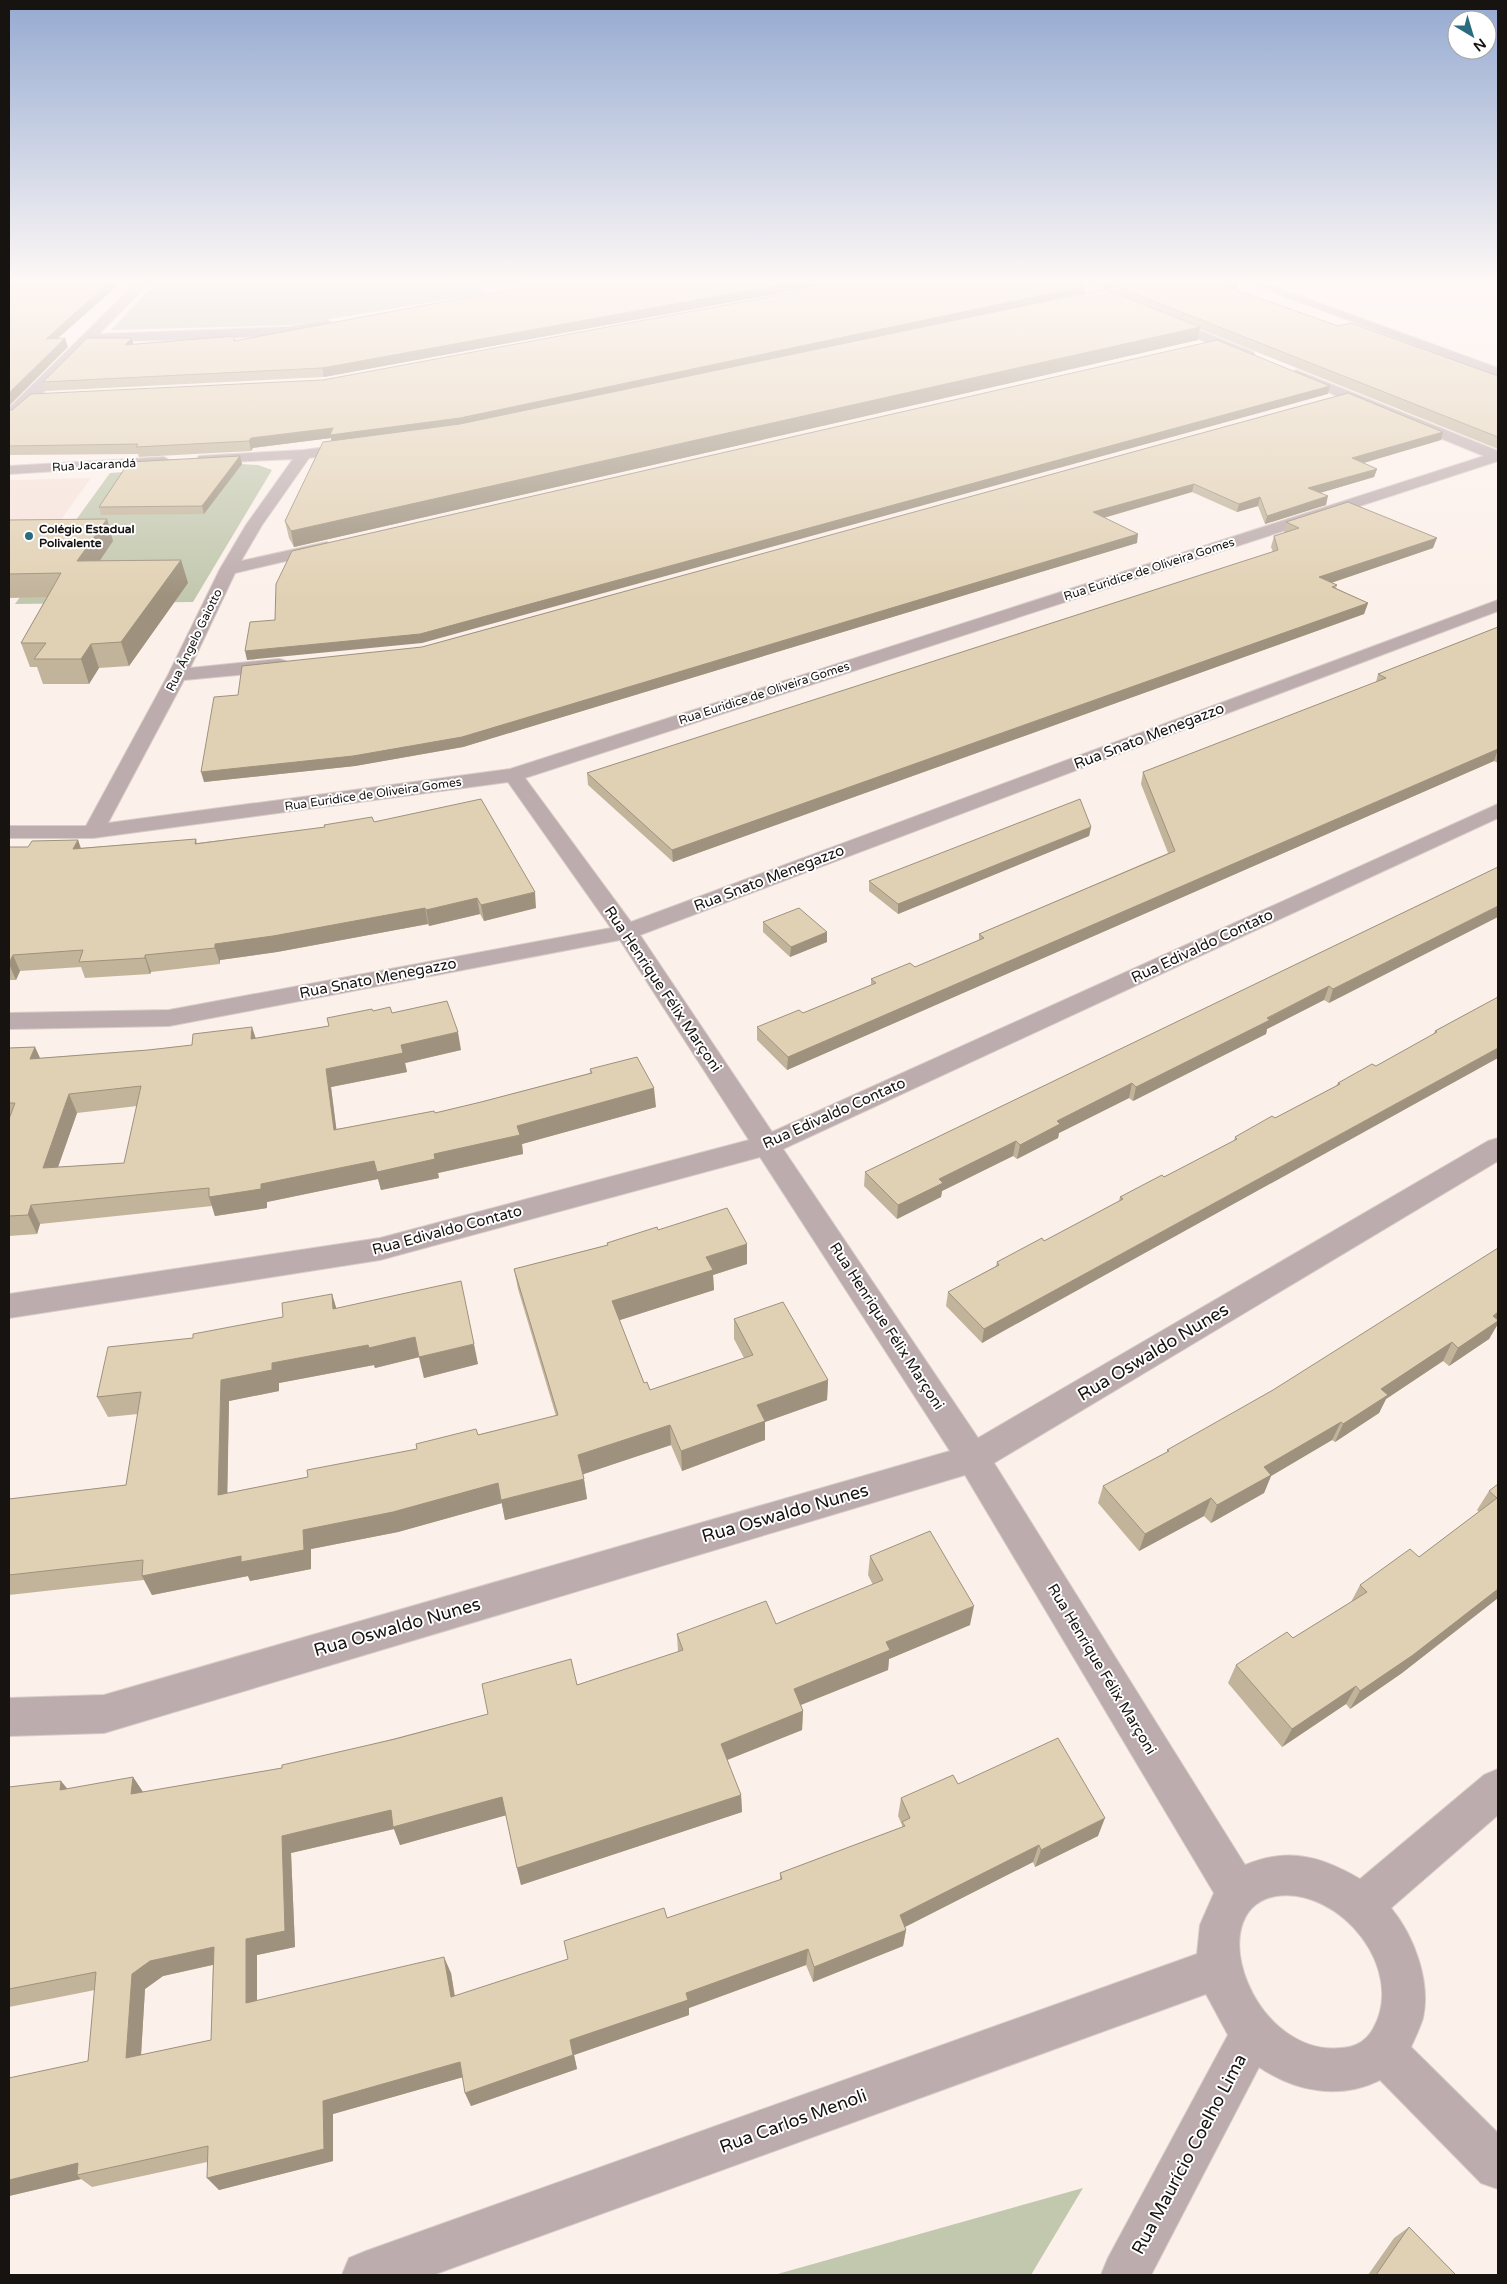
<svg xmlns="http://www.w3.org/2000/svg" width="1507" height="2284" font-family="'Varela Round',sans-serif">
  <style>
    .built { fill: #f6e3da }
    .green { fill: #c2c8ae }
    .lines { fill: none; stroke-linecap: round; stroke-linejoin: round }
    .minor-casing { stroke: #d7cdc7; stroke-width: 2 }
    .minor { fill: #bdacad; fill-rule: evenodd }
    .wall { fill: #c2b49b; fill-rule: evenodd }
    .shaded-wall { fill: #9e927e }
    .building { fill: #e1d1b4; stroke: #9e927e; fill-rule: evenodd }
    .poi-dot { fill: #2a6b7f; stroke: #fff; stroke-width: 2 }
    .labels { text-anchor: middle; stroke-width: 4; stroke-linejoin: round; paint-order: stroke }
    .far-street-label { font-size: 12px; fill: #161311; stroke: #fff }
    .far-poi-label { font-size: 12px; font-weight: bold; fill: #161311; stroke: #fff; text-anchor: start }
    .street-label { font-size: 15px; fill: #161311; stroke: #fff }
    .near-street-label { font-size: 18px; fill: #161311; stroke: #fff }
  </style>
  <rect width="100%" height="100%" fill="#fcf0ea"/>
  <path class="built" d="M91 478 9 592V480Z"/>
  <g class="green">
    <path d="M480 283 486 293 293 325 111 330 154 285Z"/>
    <path d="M241 464 258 465 272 470 193 602 15 604 110 473Z"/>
    <path d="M1083 2188 1031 2275H774Z"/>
  </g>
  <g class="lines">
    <defs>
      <g id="minor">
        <path d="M140 279 556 280 562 283 556 286 148 284 99 334 289 327 327 320 333 324C318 340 126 340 92 342 76 357 27 415 9 419V408Z"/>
        <path d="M1167 279H1188L1182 282 1076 303 1070 300 1076 297Z"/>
        <path d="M1238 279H1253L1498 368V376Z"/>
        <path d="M1164 316 1253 352 1255 355 1253 358H1245L1160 323 1158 320Z"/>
        <path d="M1296 370 1498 451V461L525 778 631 922 1498 600V611L640 935 772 1132 1498 804V818L783 1149 978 1438 1488 1141 1498 1138V1161L994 1463 1245 1865C1288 1847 1321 1856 1360 1879L1484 1775 1498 1769V1815L1391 1908C1414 1936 1431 1981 1423 2018 1420 2028 1415 2038 1411 2047L1498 2133V2189L1481 2183 1380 2080C1340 2100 1296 2092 1259 2067L1151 2275H1101L1108 2258 1228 2035 1206 1994 433 2275H342L349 2258 366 2251 1197 1954 1200 1925 1214 1893 965 1475 104 1733 9 1736V1698L104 1695 950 1451 760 1157 380 1260 9 1318V1294L380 1238 749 1140 620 940 169 1026 9 1029V1013L169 1010 611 928 508 782 93 838H9V826H86L168 675 220 569 246 525 293 459 204 463 197 459 199 456 304 450 355 443 362 447 355 451 309 458 262 525 241 561 327 542 335 547 333 550 235 573 190 668 279 659 286 661 288 665 286 669 279 671 184 680 108 823 510 769 1484 456 1291 377 1290 374ZM1276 1896C1340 1887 1407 1969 1373 2029 1368 2038 1359 2045 1349 2047 1255 2065 1198 1910 1276 1896Z"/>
        <path d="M164 457 171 461 169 464 9 474V466Z"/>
      </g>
    </defs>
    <use href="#minor" class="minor-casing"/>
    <use href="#minor" class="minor"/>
  </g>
  <g class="wall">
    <path d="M566 279H857L324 377 46 391 43 382 133 344 234 336 235 341Z"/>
    <path d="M1074 279H1160L1106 290 1122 296 1123 289 1237 290 1338 326 1498 376V449L1200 329 1198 340 294 547 289 538 285 521 331 441V438L253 448 251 451 139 457 138 454 9 455V410L323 380 1086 286 1085 293 1102 289Z"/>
    <path d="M1348 393 1443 432 1441 440 1363 463 1377 469 1374 477 1320 493 1326 505 1265 524 1258 506 1237 512 1192 492 1104 518 1137 543 463 747 355 766 204 782 238 695 422 647Z"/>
    <path d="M240 456 242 464 204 514 101 515 99 507Z"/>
    <path d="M107 519 113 541 100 560H181L188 583 129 666 99 668 89 684H43L37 667H30L21 643 47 597 9 598V520Z"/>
    <path d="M1286 522 1433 548 1331 583 1337 585 1336 588 1368 603 1364 614 673 862 588 785 587 773 1273 552 1271 547 1274 536 1284 533Z"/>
    <path d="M1498 627V763L1494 761 787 1070 757 1040V1027L803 1013 871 985V979L915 967 979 940V934L1168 853 1141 784 1143 772 1376 682 1378 674Z"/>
    <path d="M374 822 536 908 484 921 480 914 429 926 428 924 277 952 220 960V964L151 972 150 974 85 978 81 967 20 971 16 980H9V847H28L78 840 81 848 196 839 197 843Z"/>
    <path d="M1091 827 1089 836 898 914 869 891V881Z"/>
    <path d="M1498 867 1329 1003 1324 1000 1267 1029 1266 1034 1133 1101 1129 1098 1059 1133 1058 1138 1017 1159 1013 1156 942 1191 941 1197 897 1219 864 1186 865 1172Z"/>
    <path d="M763 922 827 932V942L790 957 763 932Z"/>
    <path d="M1498 997 982 1343 946 1306 948 1292 996 1266 997 1262 1044 1241 1119 1201 1120 1197 1164 1177 1234 1141 1235 1137 1275 1118 1336 1086 1338 1083 1376 1066 1433 1035 1435 1031Z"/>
    <path d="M373 1011 392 1013 461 1050 405 1063 407 1072 331 1087 336 1129 435 1113 481 1102 590 1073V1069L656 1107 522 1144 523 1154 438 1173 439 1178 381 1190 378 1179 267 1202V1208L215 1216 212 1206 40 1224 37 1234 9 1236V1048L35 1047 40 1058 148 1050 256 1038 329 1026ZM137 1106 124 1163 58 1167 77 1113Z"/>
    <path d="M658 1230 747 1264 713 1275 714 1290 619 1320 644 1383 650 1390 744 1358 734 1339V1319L828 1380 827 1400 765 1422V1440L682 1471 671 1445 583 1474 587 1499 505 1520 502 1503 398 1532 311 1549V1569L250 1581 248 1576 152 1595 144 1580 9 1595V1499L126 1485 138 1414 108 1417 97 1397 193 1338 283 1317 332 1294 336 1308 478 1364 424 1378 419 1357 375 1368 374 1365 279 1383V1391L229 1401 227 1493 308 1477 417 1449 556 1416 518 1289 514 1269 607 1245V1243Z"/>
    <path d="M1497 1324 1489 1339 1449 1366 1443 1361 1386 1399 1379 1413 1335 1442 1332 1440 1271 1476 1264 1493 1211 1523 1204 1516 1139 1551 1098 1503 1103 1486 1167 1452V1450Z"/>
    <path d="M1498 1484V1598L1402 1673 1350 1709 1346 1704 1282 1747 1228 1683 1236 1665 1293 1638 1351 1602 1360 1585 1419 1557 1479 1512 1477 1510 1489 1491Z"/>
    <path d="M870 1556 970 1625 889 1659 888 1670 801 1705 803 1711 802 1730 727 1760 741 1795 742 1812 521 1885 517 1868 506 1815 400 1845 394 1829 291 1853 295 1947 257 1955V2001L451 1973 455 1996 568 1959 667 1918 780 1880V1873L902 1827V1825L898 1816 901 1798 958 1784 1098 1836 1035 1867 1033 1862 905 1927 906 1930 903 1946 813 1982 806 1965 689 2008V2015L574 2055 577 2069 471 2106 465 2093 463 2077 333 2114V2161L219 2190 207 2162 92 2187 81 2179 9 2196 88 2061 95 1990 9 2007V1787L67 1789 133 1777 143 1792 282 1768 488 1714 678 1652 677 1634 776 1624 873 1585 868 1575ZM213 1965 211 2040 141 2055 145 1989 163 1976Z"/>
    <path d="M1409 2227 1456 2275H1368L1394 2238Z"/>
  </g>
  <g class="shaded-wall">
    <path d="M113 279H125L48 347 46 339Z"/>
    <path d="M516 279H556L517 286Z"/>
    <path d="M812 279H857L324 377 322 368Z"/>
    <path d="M1121 279H1160L1104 290 1105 282Z"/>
    <path d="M1239 281 1237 290 1223 285Z"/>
    <path d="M1086 286 1085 294 462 427 332 444 331 438 253 448 251 451 249 441 251 438Z"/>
    <path d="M1200 327 1198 340 294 547 291 531Z"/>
    <path d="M65 338 68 347 9 406V393Z"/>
    <path d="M132 338 134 347 125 345Z"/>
    <path d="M1330 386 1328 394 422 643 247 660 245 651Z"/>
    <path d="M1443 432 1441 440 1350 467 1352 458Z"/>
    <path d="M240 456 242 464 204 514 202 506Z"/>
    <path d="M1377 469 1374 477 1306 497 1308 488Z"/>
    <path d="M1194 484 1192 492 1092 521 1093 512Z"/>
    <path d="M1328 496 1326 505 1265 524 1267 516Z"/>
    <path d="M1260 497 1258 506 1237 512 1239 504Z"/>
    <path d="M107 519 113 541 84 584 77 561Z"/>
    <path d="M1138 534 1137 543 463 747 355 766 204 782 201 772Z"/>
    <path d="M1437 538 1433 548 1316 588 1319 577Z"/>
    <path d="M181 560 188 583 129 666 121 642Z"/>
    <path d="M1368 603 1364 614 673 862 672 850Z"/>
    <path d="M91 644 99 668 89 684 81 659Z"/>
    <path d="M1498 749 1494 761 787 1070 788 1057Z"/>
    <path d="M1091 827 1089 836 898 914V904Z"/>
    <path d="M78 840 83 856 73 849Z"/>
    <path d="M535 892 536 908 484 921 481 905Z"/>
    <path d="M477 898 480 914 429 926 426 910Z"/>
    <path d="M1498 906V917L1329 1003 1333 989Z"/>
    <path d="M425 908 428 924 277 952 220 960V964L215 948V944Z"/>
    <path d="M827 932V942L790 957 791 947Z"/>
    <path d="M13 955 20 971 16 980 9 964Z"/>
    <path d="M145 955 151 972 150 974 145 958Z"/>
    <path d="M1329 986 1324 1000 1267 1029 1266 1034 1133 1101 1136 1087Z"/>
    <path d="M252 1027 258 1045 251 1039Z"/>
    <path d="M458 1032 461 1050 405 1063 407 1072 331 1087 339 1149 334 1130 326 1069 401 1045Z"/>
    <path d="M35 1047 43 1065 30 1059Z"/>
    <path d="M1498 1048V1058L982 1343 984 1329Z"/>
    <path d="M1132 1083 1129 1098 1059 1133 1058 1138 1017 1159 1020 1145 1057 1121Z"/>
    <path d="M654 1088 656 1107 522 1144 523 1154 438 1173 439 1178 381 1190 378 1179 267 1202V1208L215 1216 209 1197 261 1184 374 1161 434 1154 517 1126Z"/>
    <path d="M69 1094 77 1113 51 1187 43 1168Z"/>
    <path d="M1016 1141 1013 1156 942 1191 941 1197 897 1219 898 1205 939 1179Z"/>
    <path d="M31 1205 40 1224 37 1234 28 1215Z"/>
    <path d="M747 1244V1264L713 1275 714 1290 614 1322 612 1301 706 1257Z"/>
    <path d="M332 1294 338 1314 333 1309Z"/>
    <path d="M1498 1312V1324L1489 1339 1449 1366 1458 1348 1493 1316Z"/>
    <path d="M415 1337 420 1357 375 1368 374 1365 279 1383V1391L229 1401 227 1514 218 1495 221 1380 272 1363 368 1345Z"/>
    <path d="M1452 1342 1443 1361 1386 1399 1379 1413 1335 1442 1343 1424 1381 1389Z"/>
    <path d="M474 1344 478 1364 424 1378 419 1357Z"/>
    <path d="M828 1380 827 1400 765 1422V1440L682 1471 681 1451 757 1405Z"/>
    <path d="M1341 1422 1332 1440 1271 1476 1264 1493 1211 1523 1217 1505 1264 1467Z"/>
    <path d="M670 1425 671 1445 581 1475 578 1455Z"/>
    <path d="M584 1479 587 1499 505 1520 501 1500Z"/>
    <path d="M498 1483 502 1503 398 1532 311 1549V1569L250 1581 248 1576 152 1595 142 1576 303 1530Z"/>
    <path d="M1211 1498 1204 1516 1139 1551 1145 1534Z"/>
    <path d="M1498 1589V1598L1402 1673 1350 1709 1360 1691Z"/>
    <path d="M974 1606 970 1625 889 1659 888 1670 793 1708 794 1689 886 1642Z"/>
    <path d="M1356 1686 1346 1704 1282 1747 1292 1729Z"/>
    <path d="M803 1711 802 1730 722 1762 721 1744Z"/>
    <path d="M133 1777 145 1795 131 1794Z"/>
    <path d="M61 1781 75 1798 60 1790Z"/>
    <path d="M741 1795 742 1812 521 1885 517 1868Z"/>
    <path d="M502 1797 507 1815 400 1845 394 1829 291 1853 295 1947 257 1955V2018L246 2003V1939L282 1836 391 1810Z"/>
    <path d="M1105 1818 1098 1836 1035 1867 1041 1850Z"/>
    <path d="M1039 1845 1033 1862 897 1931 900 1915Z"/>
    <path d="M906 1930 903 1946 813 1982 814 1967Z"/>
    <path d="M214 1947 225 1962 163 1976 145 1989 140 2072 126 2058 132 1974 150 1961Z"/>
    <path d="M808 1949 806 1965 689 2008V2015L574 2055 577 2069 471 2106 465 2093 570 2040 686 1993Z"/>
    <path d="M444 1957 451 1973 457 2012 451 1997Z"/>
    <path d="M460 2062 467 2076 333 2114V2161L219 2190 207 2178 323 2101Z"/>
    <path d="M78 2163 77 2175 81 2179 9 2196V2180Z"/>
  </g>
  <g class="building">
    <path d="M9 279H113L46 339 65 338 9 393Z"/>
    <path d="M566 279H812L322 368 43 382 87 338H132L125 345 234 336V341Z"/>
    <path d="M865 279H1068L1086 286 460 418 330 435 333 428 251 438 249 441 136 447 138 444 9 446V410H12L31 394 323 380Z"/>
    <path d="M1097 279H1121L1105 282Z"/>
    <path d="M1170 279H1231L1239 281 1223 285 1338 326 1351 323 1498 376V437L1123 289Z"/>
    <path d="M1104 289 1200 327 291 531 285 521 323 442 460 424Z"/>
    <path d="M1217 340 1330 386 420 634 245 651 250 622 275 620 276 584 292 551Z"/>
    <path d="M1348 393 1443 432 1352 458 1377 469 1308 488 1328 496 1267 516 1260 497 1239 504 1194 484 1093 512 1138 534 462 737 353 756 201 772 214 697 238 695 242 666 422 647Z"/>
    <path d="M240 456 202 506 99 507 129 462Z"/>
    <path d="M1348 502 1437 538 1319 577 1337 585 1332 587 1368 603 672 850 587 773 1278 550 1274 536 1299 528 1286 522Z"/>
    <path d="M107 519 77 561 181 560 121 642 91 644 81 659H34L46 643H21L61 573 9 574V520Z"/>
    <path d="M1498 627V749L788 1057 757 1027 799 1010 803 1013 876 983 871 979 910 963 915 967 984 938 979 934 1175 851 1143 772 1386 678 1378 674Z"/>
    <path d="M481 799 535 892 481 905 477 898 426 910 425 908 273 936 215 944V948L145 955V958L79 962 83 950 13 955 9 963V847H28L32 841 78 840 73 849 196 839 195 844 325 827 324 825 372 817 374 822Z"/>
    <path d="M1080 799 1091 827 898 904 869 881Z"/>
    <path d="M1498 867V906L1333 989 1329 986 1267 1018 1270 1020 1136 1087 1132 1083 1057 1121 1060 1124 1020 1145 1016 1141 939 1179 943 1183 898 1205 865 1172Z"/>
    <path d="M799 908 827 932 791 947 763 922Z"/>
    <path d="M1498 997V1048L984 1329 948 1292 999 1265 997 1262 1042 1238 1044 1241 1123 1199 1120 1197 1162 1175 1164 1177 1237 1139 1235 1137 1272 1116 1275 1118 1340 1084 1338 1083 1372 1064 1376 1066 1437 1032 1435 1031Z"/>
    <path d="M447 1001 458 1032 401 1045 403 1053 326 1069 334 1130 434 1111 435 1113 481 1102 592 1073 590 1069 637 1057 654 1088 517 1126 520 1135 434 1154 435 1159 377 1172 374 1161 261 1184V1189L209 1197V1188L31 1205 28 1215 9 1216V1119L15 1103H9V1048L35 1047 30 1059 148 1050 192 1045 193 1034 252 1027 251 1039 329 1026 327 1018 372 1009 373 1011 390 1007 392 1013ZM141 1086 124 1163 43 1168 69 1094Z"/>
    <path d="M727 1208 747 1244 706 1257 713 1270 612 1301 644 1383 647 1382 650 1390 753 1355 734 1319 783 1302 828 1380 757 1405 765 1421 681 1451 670 1425 578 1455 584 1479 501 1500 498 1483 393 1512 303 1530 304 1550 241 1562V1556L142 1576 143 1560 9 1575V1499L126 1485 141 1392 97 1397 108 1347 193 1338V1334L283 1317 282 1303 332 1294 333 1309 461 1281 474 1344 419 1357 415 1337 369 1348 368 1345 272 1363V1370L221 1380 218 1495 308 1477 307 1470 417 1449 416 1444 476 1429 478 1435 558 1415 514 1269 608 1245 607 1243 657 1227 658 1230Z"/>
    <path d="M1498 1248V1312L1493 1316 1498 1320V1321L1458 1348 1452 1342 1381 1389 1388 1395 1343 1424 1341 1422 1264 1467 1271 1475 1217 1505 1211 1498 1145 1534 1103 1486 1169 1451 1167 1450 1273 1390Z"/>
    <path d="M1498 1484V1589L1413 1655 1360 1691 1356 1686 1292 1729 1236 1665 1287 1632 1293 1638 1367 1592 1360 1585 1410 1549 1419 1557 1497 1498 1489 1491Z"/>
    <path d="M930 1531 974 1606 886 1642 890 1650 794 1689 803 1711 721 1744 741 1795 517 1868 502 1797 393 1827 391 1810 282 1836 285 1931 246 1939V2003L444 1957 451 1997 568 1959 564 1941 664 1908 667 1918 782 1879 780 1873 905 1826 902 1822 910 1818 901 1798 953 1775 958 1784 1058 1738 1105 1818 1041 1850 1039 1845 900 1915 906 1930 814 1967 808 1949 686 1993 688 2000 570 2040 573 2055 465 2093 460 2062 323 2101 324 2149 207 2178 208 2146 77 2175 78 2163 9 2180V2078L88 2061 96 1972 9 1989V1787L61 1781 60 1790 133 1777 131 1794 282 1768V1765L395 1739 488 1714 482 1684 571 1659 577 1685 683 1650 677 1634 766 1601 776 1624 883 1580 870 1556ZM214 1947 211 2040 126 2058 132 1974 150 1961Z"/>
    <path d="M1409 2227 1456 2275H1376Z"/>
  </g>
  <linearGradient id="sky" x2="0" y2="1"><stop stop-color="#95aad1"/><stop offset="0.47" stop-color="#fef8f6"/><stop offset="1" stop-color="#fef8f6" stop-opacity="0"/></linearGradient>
  <rect width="1507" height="598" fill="url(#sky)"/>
  <circle class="poi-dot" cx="29" cy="536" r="5"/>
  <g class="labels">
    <g class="far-street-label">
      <text transform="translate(94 465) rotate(-3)" y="4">Rua Jacarandá</text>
      <text transform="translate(1149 569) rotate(-18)" y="4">Rua Euridice de Oliveira Gomes</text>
      <text transform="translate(194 640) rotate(-64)" y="4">Rua Ângelo Gaiotto</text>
      <text transform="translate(764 693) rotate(-18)" y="4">Rua Euridice de Oliveira Gomes</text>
      <text transform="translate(373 794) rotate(-8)" y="4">Rua Euridice de Oliveira Gomes</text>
    </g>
    <g class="far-poi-label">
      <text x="39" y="533">Colégio Estadual<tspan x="39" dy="14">Polivalente</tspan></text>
    </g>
    <g class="street-label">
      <text transform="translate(1149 736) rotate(-21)" y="5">Rua Snato Menegazzo</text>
      <text transform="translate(769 878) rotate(-21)" y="5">Rua Snato Menegazzo</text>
      <text transform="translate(1202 946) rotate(-25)" y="5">Rua Edivaldo Contato</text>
      <text transform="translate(378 978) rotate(-11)" y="5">Rua Snato Menegazzo</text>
      <text transform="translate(663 989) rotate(56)" y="5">Rua Henrique Félix Marçoni</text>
      <text transform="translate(834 1113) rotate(-24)" y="5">Rua Edivaldo Contato</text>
      <text transform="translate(447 1230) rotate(-15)" y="5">Rua Edivaldo Contato</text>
      <text transform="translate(887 1326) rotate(57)" y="5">Rua Henrique Félix Marçoni</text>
      <text transform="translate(1102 1669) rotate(59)" y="5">Rua Henrique Félix Marçoni</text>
    </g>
    <g class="near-street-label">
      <text transform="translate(1153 1352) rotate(-31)" y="6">Rua Oswaldo Nunes</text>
      <text transform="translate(785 1513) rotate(-16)" y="6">Rua Oswaldo Nunes</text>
      <text transform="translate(397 1627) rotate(-16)" y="6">Rua Oswaldo Nunes</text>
      <text transform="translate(793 2121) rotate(-20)" y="6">Rua Carlos Menoli</text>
      <text transform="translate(1189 2154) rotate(-62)" y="6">Rua Maurício Coelho Lima</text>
    </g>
  </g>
  <rect width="1507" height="2284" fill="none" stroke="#161311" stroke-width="20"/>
  <g transform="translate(1472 35) rotate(142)"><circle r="24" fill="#ffffff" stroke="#a2a1a0"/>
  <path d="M0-4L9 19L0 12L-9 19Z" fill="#2a6b7f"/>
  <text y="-8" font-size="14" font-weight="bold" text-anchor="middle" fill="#161311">N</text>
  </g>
</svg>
